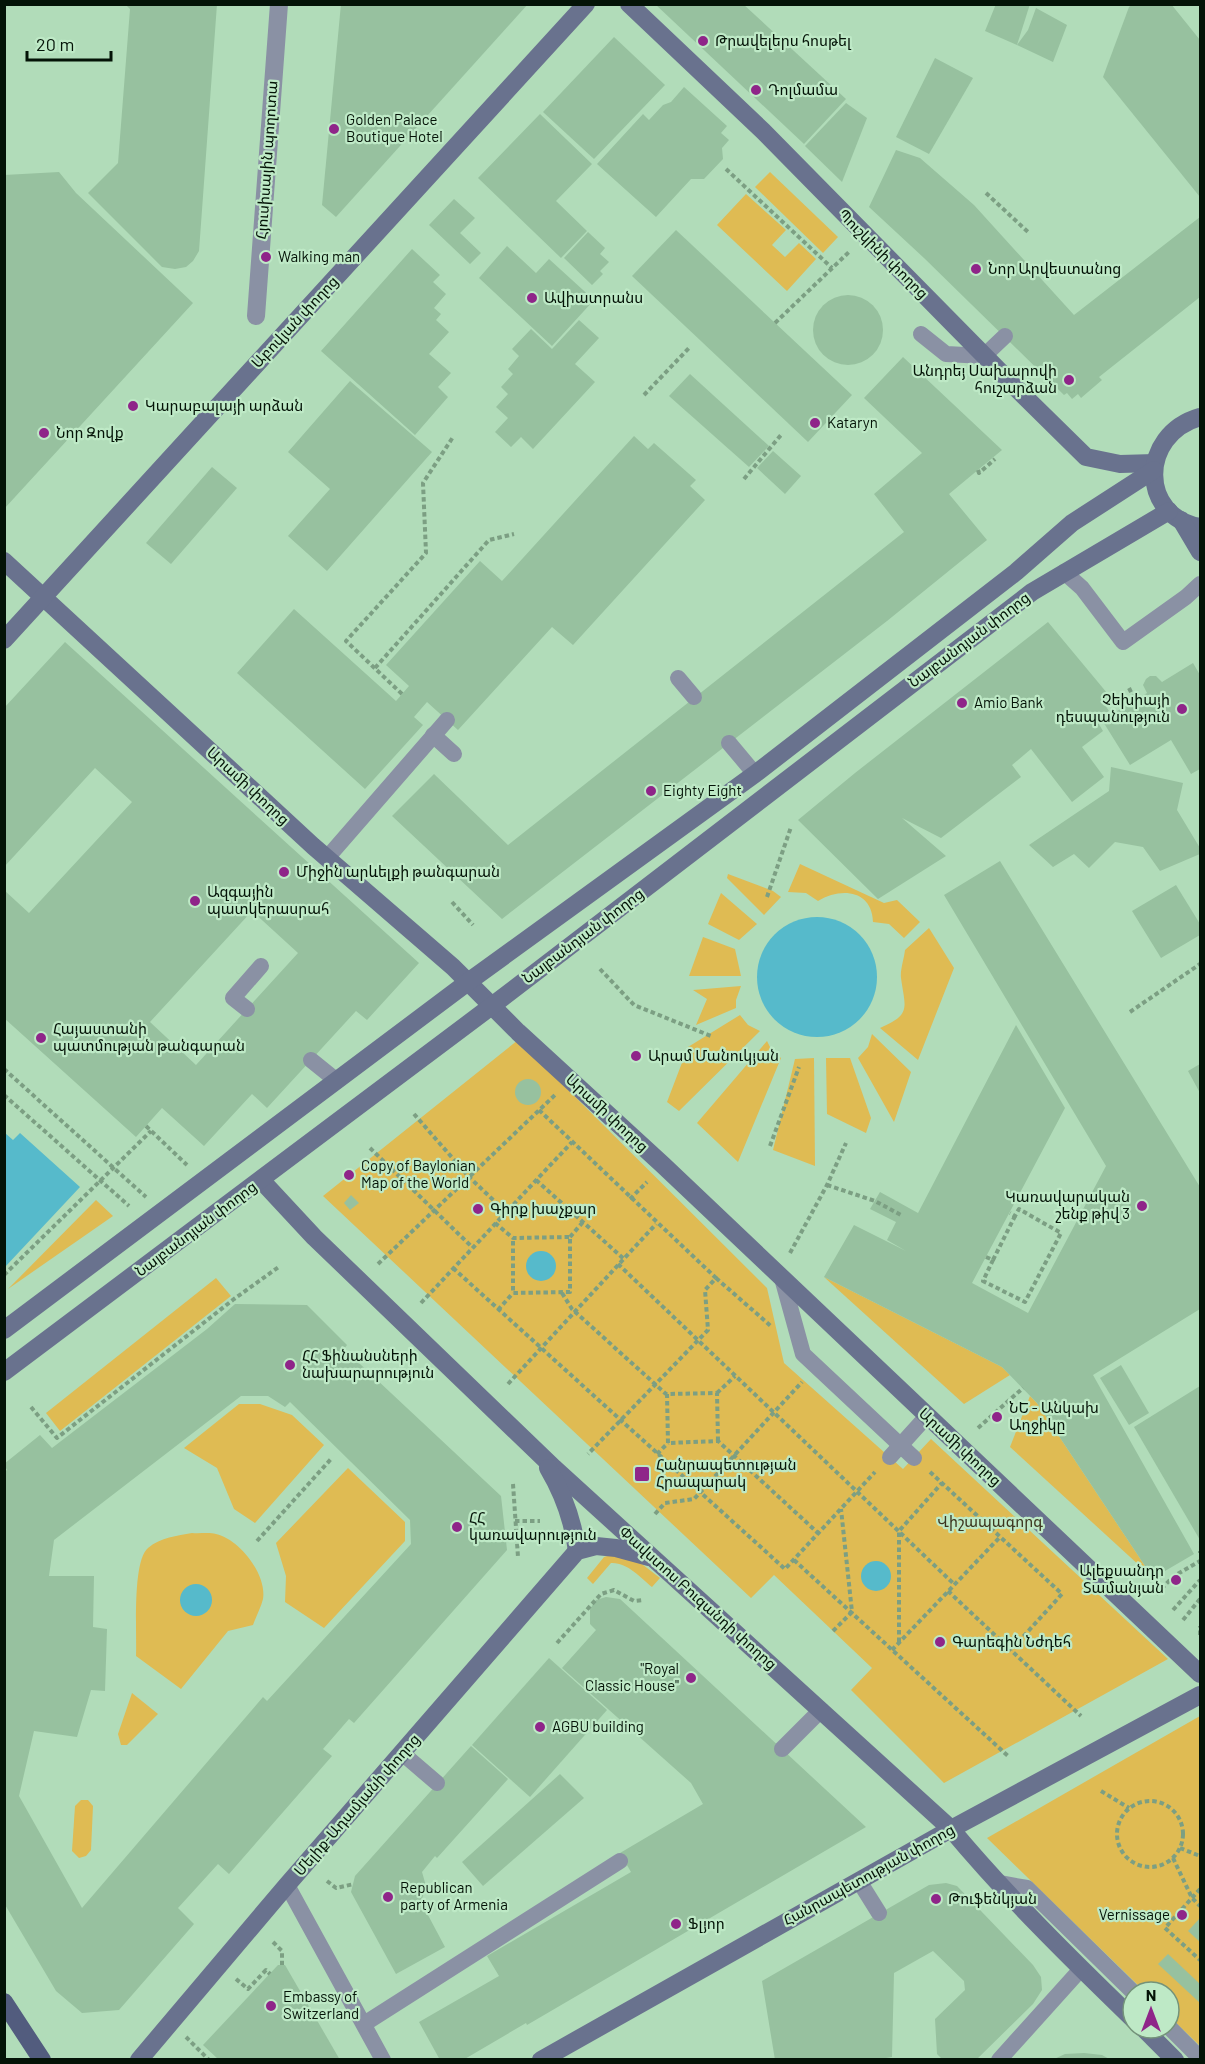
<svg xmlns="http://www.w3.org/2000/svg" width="1205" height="2064" font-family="Barlow,'Noto Sans Armenian',sans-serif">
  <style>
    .green { fill: #dfbb53 }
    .water { fill: #56bacb }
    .building { fill: #97c19f; fill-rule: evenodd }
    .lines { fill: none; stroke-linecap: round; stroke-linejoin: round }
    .path { stroke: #7c9f83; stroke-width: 4; stroke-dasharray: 4.5 3; stroke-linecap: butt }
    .lane { stroke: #8a91a4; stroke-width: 16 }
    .street { stroke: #8a91a4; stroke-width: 18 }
    .secondary { stroke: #69728e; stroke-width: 18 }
    .primary { stroke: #525c7e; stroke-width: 18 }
    .poi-dot { fill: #8f2589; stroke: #bee9c6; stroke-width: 2 }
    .labels { text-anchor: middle; stroke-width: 4.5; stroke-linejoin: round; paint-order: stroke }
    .poi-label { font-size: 15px; fill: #041307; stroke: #bee9c6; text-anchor: start }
    .street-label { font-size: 15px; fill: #041307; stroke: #bee9c6 }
    .park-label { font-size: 15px; fill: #3c341d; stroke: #bee9c6 }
  </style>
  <rect width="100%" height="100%" fill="#b1dcb9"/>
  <g class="green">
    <path d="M770 172 838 237 823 253 755 187Z"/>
    <path d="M746 194 786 230 772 245 785 257 799 243 816 259 787 291 717 225Z"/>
    <path d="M800 864 884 903 897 900 920 922 904 938 889 924 873 922C872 890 841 887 818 901L806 893 788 892Z"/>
    <path d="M728 874 773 891 781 897 764 915 727 878Z"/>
    <path d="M721 893 757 924 739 940 708 924Z"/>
    <path d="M929 928 954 968 918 1060 880 1028C912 1014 905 1008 901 978 900 970 904 959 905 950Z"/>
    <path d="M703 937 735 949 741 976H689Z"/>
    <path d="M741 986 736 1000V1008L696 1025 707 999 693 990Z"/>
    <path d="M740 1015 748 1025 760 1031 679 1111 667 1102 688 1047Z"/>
    <path d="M872 1034 911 1072 894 1122 858 1058 868 1047Z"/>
    <path d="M518 1040 767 1288 784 1363 903 1469 931 1439 1168 1659 944 1783 851 1690 872 1668 774 1575 751 1598 323 1196Z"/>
    <path d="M767 1041 772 1051 781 1058 738 1162 697 1123Z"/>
    <path d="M814 1058 815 1166 773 1150 795 1059Z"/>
    <path d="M826 1058H850L871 1118 866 1133 827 1114Z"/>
    <path d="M96 1200 113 1216 8 1289Z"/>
    <path d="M824 1277 1002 1367 1010 1375 964 1404Z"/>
    <path d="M216 1278 231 1296 60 1431 46 1413Z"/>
    <path d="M1030 1396 1037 1403 1153 1578 1010 1447Z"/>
    <path d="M239 1404H260L292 1415 324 1445 255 1523 234 1509 217 1468 184 1448Z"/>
    <path d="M348 1468 405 1522V1541L324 1628 285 1602 286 1576 276 1543Z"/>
    <path d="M192 1533C199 1534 209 1532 216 1534 239 1539 267 1574 263 1599 261 1607 256 1617 253 1625L228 1631 181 1689 136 1656C137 1634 132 1561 148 1548 161 1537 177 1536 192 1533Z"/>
    <path d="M617 1553 629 1554 660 1578 652 1587C640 1577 627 1562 611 1563L593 1584 587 1578 604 1557Z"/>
    <path d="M132 1693 158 1714 127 1745H121L118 1734Z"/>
    <path d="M1200 1716V2046L1169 2016V1992H1145L987 1838Z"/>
    <path d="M81 1800H88L93 1806 91 1850 86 1856 79 1858 72 1851 75 1806Z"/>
  </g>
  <g class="water">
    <circle cx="817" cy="977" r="60"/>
    <path d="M5 1133 13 1140 20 1133 80 1187 5 1267Z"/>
    <circle cx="541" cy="1266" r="15"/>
    <circle cx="876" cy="1576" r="15"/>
    <circle cx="196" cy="1600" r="16"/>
  </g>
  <g class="building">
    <path d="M125 4H217L199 251 193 261 186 267 175 269 162 267 88 193 118 163 130 9Z"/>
    <path d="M341 4H528L336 217 322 205Z"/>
    <path d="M655 4H743L846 99 804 144Z"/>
    <path d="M996 4H1030L1017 45 985 31Z"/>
    <path d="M1132 4H1171L1200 40V197L1103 77 1129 7Z"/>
    <path d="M1036 8 1067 25 1053 62 1017 45 1028 30Z"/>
    <path d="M614 37 665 85 594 159 543 112Z"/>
    <path d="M935 58 973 78 929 154 896 137Z"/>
    <path d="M684 87 727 126 721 133 729 140 722 148 723 159 704 179H691L656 217 597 164 643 114 649 120 663 105 671 102Z"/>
    <path d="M846 103 867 118 842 182 805 146Z"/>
    <path d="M540 114 592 164 556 201 587 231 561 258 478 178Z"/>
    <path d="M896 150 920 158 974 205 1074 315 1200 217V297L1099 377 1102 380 1081 398 1078 394 1072 399 1067 393 1064 395 924 258 869 207Z"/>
    <path d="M59 172 76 193 193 303 4 509V175Z"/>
    <path d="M454 199 475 218 460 233 481 253 470 264 429 225Z"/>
    <path d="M676 230 852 395 808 442 632 276Z"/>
    <path d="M588 232 605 248 600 254 609 262 600 271 603 274 592 285 564 258Z"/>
    <path d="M507 246 536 273 549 259 594 300 552 346 479 278Z"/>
    <path d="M412 249 440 275 433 282 446 294 434 308 441 314 436 320 449 332 429 354 451 373 438 387 448 397 415 435 321 351Z"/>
    <circle cx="848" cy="330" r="35"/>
    <path d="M579 320 599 338 575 364 595 382 533 449 521 437 511 447 495 432 508 418 496 407 508 394 501 387 513 374 508 369 519 356 512 349 531 329 552 349Z"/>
    <path d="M903 357 1002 450 949 494 987 540 887 621 502 919 392 816 434 774 508 845 904 532 874 494 922 453 864 398Z"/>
    <path d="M690 374 769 446 749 467 669 396Z"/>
    <path d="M350 381 432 452 327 571 288 536 330 489 288 452Z"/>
    <path d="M634 436 648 449 654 443 696 480 690 486 705 500 573 645 552 627 458 730 427 702 414 717 423 725 365 789 237 673 294 609 396 701 409 686 386 665 480 561 502 581Z"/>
    <path d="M773 451 801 476 785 494 757 468Z"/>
    <path d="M212 467 237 488 171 564 146 543Z"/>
    <path d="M1048 622 1112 699 1105 705 1109 711 1097 721 1103 731 1082 747 1104 777 1072 802 1031 749 1012 765 1021 777 941 838 902 818 946 856 878 899 798 820 855 773Z"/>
    <path d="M65 642 419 963 367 1020 356 1011 267 1108 252 1094 204 1146 162 1108 136 1137 4 1018V890L29 913 132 802 95 768 4 867V708ZM252 911 298 953 196 1065 150 1022Z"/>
    <path d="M1193 663 1200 675V769L1191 774 1171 740 1130 765 1102 720 1147 693 1143 685 1146 679 1150 676H1156L1162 682Z"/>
    <path d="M1111 767 1183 783 1177 810 1200 848V854L1160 871 1143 847 1115 842 1089 868 1074 854 1053 867 1029 845 1109 791Z"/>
    <path d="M1000 861 1200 1187V1309L1093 1375 1194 1554 1153 1578 1037 1403 1002 1367 824 1277 854 1225 906 1251 887 1240 896 1222 870 1209 880 1192 918 1213 1016 1025 1065 1108 972 1283 1028 1313 1106 1166 944 895Z"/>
    <path d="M1176 885 1200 924V935L1161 958 1132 911Z"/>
    <path d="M1200 1064V1093L1188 1071Z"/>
    <circle cx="528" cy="1092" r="13"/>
    <path d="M351 1195 359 1203 350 1210 344 1203Z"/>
    <path d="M235 1304 307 1305 347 1345 344 1349 501 1496 507 1550 354 1723 349 1719 323 1749 332 1756 229 1874 218 1864 178 1908 194 1924 119 2010 82 2013 56 1991 4 1903V1472L7 1470 4 1464 40 1435 52 1448 207 1329ZM241 1396H268L285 1407 290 1402 410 1520 411 1544 267 1701 263 1697 82 1908 19 1796 34 1731 77 1737 91 1690 105 1691 107 1629 93 1627 94 1576H49L54 1540Z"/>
    <path d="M1121 1365 1149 1413 1129 1425 1100 1378Z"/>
    <path d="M1200 1386V1540L1134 1427Z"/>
    <path d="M606 1597 620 1599 866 1827 527 2025 526 2023 463 2060H440L419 2022 499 1976 487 1956 631 1872 620 1853 703 1804 691 1783 562 1668 596 1630 590 1624V1609L596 1600Z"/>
    <path d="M549 1658 607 1710 530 1797 472 1745Z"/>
    <path d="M471 1746 508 1779 437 1858 435 1856 422 1872 426 1886 421 1902 445 1947 396 1974 351 1892 355 1876Z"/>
    <path d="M560 1774 584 1798 483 1886 462 1862Z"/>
    <path d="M946 1883 957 1886 1033 1965 1041 1977 1042 1990 1033 2004 976 2060H943L937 2054 935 2019 965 1990 964 1981 933 1951 894 1973 892 2057 874 2060H775L762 1981 929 1885Z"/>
    <path d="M1200 1918V1942L1188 1931Z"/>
    <path d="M1168 1954 1200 1984V2003L1158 1964Z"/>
    <path d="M278 1965H285L340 2060H219L203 2045Z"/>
    <path d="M1084 2053 1102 2055 1111 2060H1052L1065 2054Z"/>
  </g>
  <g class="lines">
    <g class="path">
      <path d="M726 169 832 268"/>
      <path d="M986 193 1028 232"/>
      <path d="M775 323 850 251"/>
      <path d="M644 395 689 348"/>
      <path d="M978 470 979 473 995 459"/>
      <path d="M744 479 781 435"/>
      <path d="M375 668 489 540 514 534"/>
      <path d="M1129 688 1135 700"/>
      <path d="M402 694 346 641 426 553 423 483 453 437"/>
      <path d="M767 897 791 827"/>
      <path d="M452 902 473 925"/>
      <path d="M600 969 634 1005 711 1036"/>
      <path d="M1130 1012 1200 964"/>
      <path d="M4 1069 146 1197"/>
      <path d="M4 1095 129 1206"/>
      <path d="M539 1110 716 1278 705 1290 708 1330 588 1454"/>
      <path d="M414 1114 469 1177 506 1212"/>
      <path d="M146 1126 187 1165"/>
      <path d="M770 1146 799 1067"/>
      <path d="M370 1148 472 1247"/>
      <path d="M536 1180 624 1259"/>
      <path d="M827 1185 875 1201 901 1215"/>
      <path d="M630 1199 647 1182"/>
      <path d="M495 1223 513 1238 570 1237V1292L513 1293V1238"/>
      <path d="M570 1237 583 1222"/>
      <path d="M790 1253 827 1185 846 1143"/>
      <path d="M986 1257 993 1260 983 1281 1025 1302 1061 1233 1019 1209 1015 1216 1010 1213"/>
      <path d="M993 1260 1015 1216"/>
      <path d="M378 1264 555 1095"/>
      <path d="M618 1264 954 1584"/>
      <path d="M453 1268 785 1569 875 1472"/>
      <path d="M4 1275 151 1131"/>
      <path d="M716 1278 772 1327"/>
      <path d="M562 1293 572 1309 666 1394"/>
      <path d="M421 1303 572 1142"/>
      <path d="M498 1310 513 1293"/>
      <path d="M508 1384 656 1224"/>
      <path d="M717 1393 735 1376"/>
      <path d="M31 1407 57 1438 234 1299 280 1266"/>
      <path d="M978 1428 1023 1388"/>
      <path d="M718 1441 717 1393 667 1394 668 1443 718 1441 818 1533"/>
      <path d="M657 1454 668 1443"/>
      <path d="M930 1472 1062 1594 1011 1650"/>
      <path d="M513 1484 518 1557"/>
      <path d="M655 1514 665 1503 694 1499 802 1382"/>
      <path d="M515 1521H540"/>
      <path d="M257 1541 331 1459"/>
      <path d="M1200 1551V1553"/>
      <path d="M794 1560 1008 1756"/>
      <path d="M948 1591 1081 1716"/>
      <path d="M1156 1594 1174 1576 1200 1561"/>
      <path d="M1173 1610 1200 1580"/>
      <path d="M1183 1620 1200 1599"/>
      <path d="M833 1631 852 1612 841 1509"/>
      <path d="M1200 1635V1626"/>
      <path d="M899 1642V1531L942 1483"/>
      <path d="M557 1643 601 1594 614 1590 634 1601 643 1600"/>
      <path d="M892 1650 1000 1537"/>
      <path d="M1101 1791 1129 1808"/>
      <circle cx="1150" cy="1834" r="33"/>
      <path d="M1180 1848 1200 1856"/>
      <path d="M1173 1858 1192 1898 1200 1906"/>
      <path d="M327 1881 336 1888 354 1884"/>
      <path d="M1200 1889 1165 1928 1200 1960"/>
      <path d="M273 1942 282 1951V1965"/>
      <path d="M236 1979 248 1989 266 1970 270 1974"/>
      <path d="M186 2037 209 2060"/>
    </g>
    <g class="lane">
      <path d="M921 334 946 354 984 356 1005 336"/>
      <path d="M1064 572 1082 588 1123 642 1186 597 1200 584"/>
      <path d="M678 678 694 697"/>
      <path d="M433 735 454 754"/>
      <path d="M729 743 755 774"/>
      <path d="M327 858 447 720"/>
      <path d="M247 1009 233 998 261 966"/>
      <path d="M311 1060 337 1081"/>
      <path d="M782 1278 803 1354 914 1458"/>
      <path d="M890 1457 927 1416"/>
      <path d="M782 1749 821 1710"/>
      <path d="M402 1753 437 1783"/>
      <path d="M859 1881 879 1913"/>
      <path d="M999 1883 1027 1888 1133 1992"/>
      <path d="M287 1885 383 2060"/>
      <path d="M364 2024 620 1861"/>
      <path d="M1169 2027 1200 2058"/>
      <path d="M999 2060 1081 1969"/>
    </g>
    <path class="street" d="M256 316 279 4"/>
    <g class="secondary">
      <path d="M629 4 763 131 1026 398 1086 457 1120 464 1155 463"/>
      <path d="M1200 417C1138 435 1140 517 1200 527"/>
      <path d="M1181 520 1200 552"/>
      <path d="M4 561 313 846 453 967 518 1032 663 1165 1200 1674"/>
      <path d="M4 640 586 4"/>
      <path d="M261 1180 314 1237 554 1468 951 1829C1007 1896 1070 1958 1133 2019"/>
      <path d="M4 1330 468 982 755 774 1016 572 1072 523 1154 470"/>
      <path d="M4 1372 493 1005 1032 592 1169 511"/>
      <path d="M548 1468C564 1495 573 1520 577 1551"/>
      <path d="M1143 2028 1175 2060"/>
      <path d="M139 2060 287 1885 577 1551 596 1546 616 1548 649 1557"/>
      <path d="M541 2060 951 1829 1200 1695"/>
    </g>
    <path class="primary" d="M4 2002 42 2060"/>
  </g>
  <g class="poi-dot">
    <circle cx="703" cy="41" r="6"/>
    <circle cx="756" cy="90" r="6"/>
    <circle cx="334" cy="129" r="6"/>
    <circle cx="266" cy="257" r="6"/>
    <circle cx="976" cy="269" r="6"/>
    <circle cx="532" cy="298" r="6"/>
    <circle cx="1069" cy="380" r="6"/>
    <circle cx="133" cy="406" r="6"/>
    <circle cx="815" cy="423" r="6"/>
    <circle cx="44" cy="433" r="6"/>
    <circle cx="962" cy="703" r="6"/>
    <circle cx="1182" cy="709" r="6"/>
    <circle cx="651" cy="791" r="6"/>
    <circle cx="284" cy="872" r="6"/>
    <circle cx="195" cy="901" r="6"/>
    <circle cx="41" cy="1038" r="6"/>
    <circle cx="636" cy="1056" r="6"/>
    <circle cx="349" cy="1175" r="6"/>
    <circle cx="1142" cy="1206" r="6"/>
    <circle cx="478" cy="1209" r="6"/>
    <circle cx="290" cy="1365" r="6"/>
    <circle cx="997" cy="1417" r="6"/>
    <rect x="634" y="1466" width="16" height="16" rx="3"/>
    <circle cx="457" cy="1527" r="6"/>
    <circle cx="1176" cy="1580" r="6"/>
    <circle cx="940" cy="1642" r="6"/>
    <circle cx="691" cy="1678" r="6"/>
    <circle cx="540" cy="1727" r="6"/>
    <circle cx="388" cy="1897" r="6"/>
    <circle cx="936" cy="1899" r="6"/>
    <circle cx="1182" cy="1915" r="6"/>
    <circle cx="676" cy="1924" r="6"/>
    <circle cx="271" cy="2006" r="6"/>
  </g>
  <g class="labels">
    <g class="poi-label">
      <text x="715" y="46">Թրավելերս հոսթել</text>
      <text x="768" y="95">Դոլմամա</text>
      <text x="346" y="125">Golden Palace<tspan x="346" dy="17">Boutique Hotel</tspan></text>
      <text x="278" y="262">Walking man</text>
      <text x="988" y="274">Նոր Արվեստանոց</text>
      <text x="544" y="303">Ավիատրանս</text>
      <text x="1057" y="376" text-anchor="end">Անդրեյ Սախարովի<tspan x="1057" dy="17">հուշարձան</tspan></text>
      <text x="145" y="411">Կարաբալայի արձան</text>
      <text x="827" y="428">Kataryn</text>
      <text x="56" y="438">Նոր Զովք</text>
      <text x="1170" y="705" text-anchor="end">Չեխիայի<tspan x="1170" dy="17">դեսպանություն</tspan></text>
      <text x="974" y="708">Amio Bank</text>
      <text x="663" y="796">Eighty Eight</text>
      <text x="296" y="877">Միջին արևելքի թանգարան</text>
      <text x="207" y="897">Ազգային<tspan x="207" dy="17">պատկերասրահ</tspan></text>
      <text x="53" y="1034">Հայաստանի<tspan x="53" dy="17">պատմության թանգարան</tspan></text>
      <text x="648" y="1061">Արամ Մանուկյան</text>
      <text x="361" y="1171">Copy of Baylonian<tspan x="361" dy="17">Map of the World</tspan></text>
      <text x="1130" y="1202" text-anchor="end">Կառավարական<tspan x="1130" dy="17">շենք թիվ 3</tspan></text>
      <text x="490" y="1214">Գիրք խաչքար</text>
      <text x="302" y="1361">ՀՀ Ֆինանսների<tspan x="302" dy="17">նախարարություն</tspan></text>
      <text x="1009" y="1413">ՆԵ - Անկախ<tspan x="1009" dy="17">Աղջիկը</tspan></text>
      <text x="656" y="1470">Հանրապետության<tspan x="656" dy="17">Հրապարակ</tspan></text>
      <text x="469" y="1523">ՀՀ<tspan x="469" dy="17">կառավարություն</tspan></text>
      <text x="1164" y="1576" text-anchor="end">Ալեքսանդր<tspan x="1164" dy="17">Տամանյան</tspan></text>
      <text x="952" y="1647">Գարեգին Նժդեհ</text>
      <text x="679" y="1674" text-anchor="end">"Royal<tspan x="679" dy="17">Classic House"</tspan></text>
      <text x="552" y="1732">AGBU building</text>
      <text x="400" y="1893">Republican<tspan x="400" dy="17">party of Armenia</tspan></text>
      <text x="948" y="1904">Թուֆենկյան</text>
      <text x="1170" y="1920" text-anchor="end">Vernissage</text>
      <text x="688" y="1929">Ֆլյոր</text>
      <text x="283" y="2002">Embassy of<tspan x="283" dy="17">Switzerland</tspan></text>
    </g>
    <g class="street-label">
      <text transform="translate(267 160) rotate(-86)" y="5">Հյուսիսային պողոտա</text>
      <text transform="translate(883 254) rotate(45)" y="5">Պուշկինի փողոց</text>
      <text transform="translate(295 322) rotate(-47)" y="5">Աբովյան փողոց</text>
      <text transform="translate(969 640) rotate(-37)" y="5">Նալբանդյան փողոց</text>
      <text transform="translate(248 786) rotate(43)" y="5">Արամի փողոց</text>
      <text transform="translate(583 936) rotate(-37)" y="5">Նալբանդյան փողոց</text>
      <text transform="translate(607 1113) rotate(43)" y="5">Արամի փողոց</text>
      <text transform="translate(196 1229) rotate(-37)" y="5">Նալբանդյան փողոց</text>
      <text transform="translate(960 1447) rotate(43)" y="5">Արամի փողոց</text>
      <text transform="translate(698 1598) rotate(42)" y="5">Փավստոս Բուզանդի փողոց</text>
      <text transform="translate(357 1805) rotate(-49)" y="5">Մելիք-Ադամյանի փողոց</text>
      <text transform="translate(869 1875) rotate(-29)" y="5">Հանրապետության փողոց</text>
    </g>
    <g class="park-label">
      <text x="990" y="1527">Վիշապագորգ</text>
    </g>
  </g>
  <rect width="1205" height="2064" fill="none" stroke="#041307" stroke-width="12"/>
  <g transform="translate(1151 2010)"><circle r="28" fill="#bee9c6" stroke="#74937a" stroke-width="1.5"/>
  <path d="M0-4.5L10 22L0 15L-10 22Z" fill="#8f2589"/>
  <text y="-9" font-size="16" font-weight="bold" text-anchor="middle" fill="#041307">N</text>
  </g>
  <path d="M27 51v9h84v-9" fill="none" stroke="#041307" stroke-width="3"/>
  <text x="36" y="51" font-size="18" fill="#041307" stroke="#bee9c6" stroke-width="4.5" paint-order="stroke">20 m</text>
</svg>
